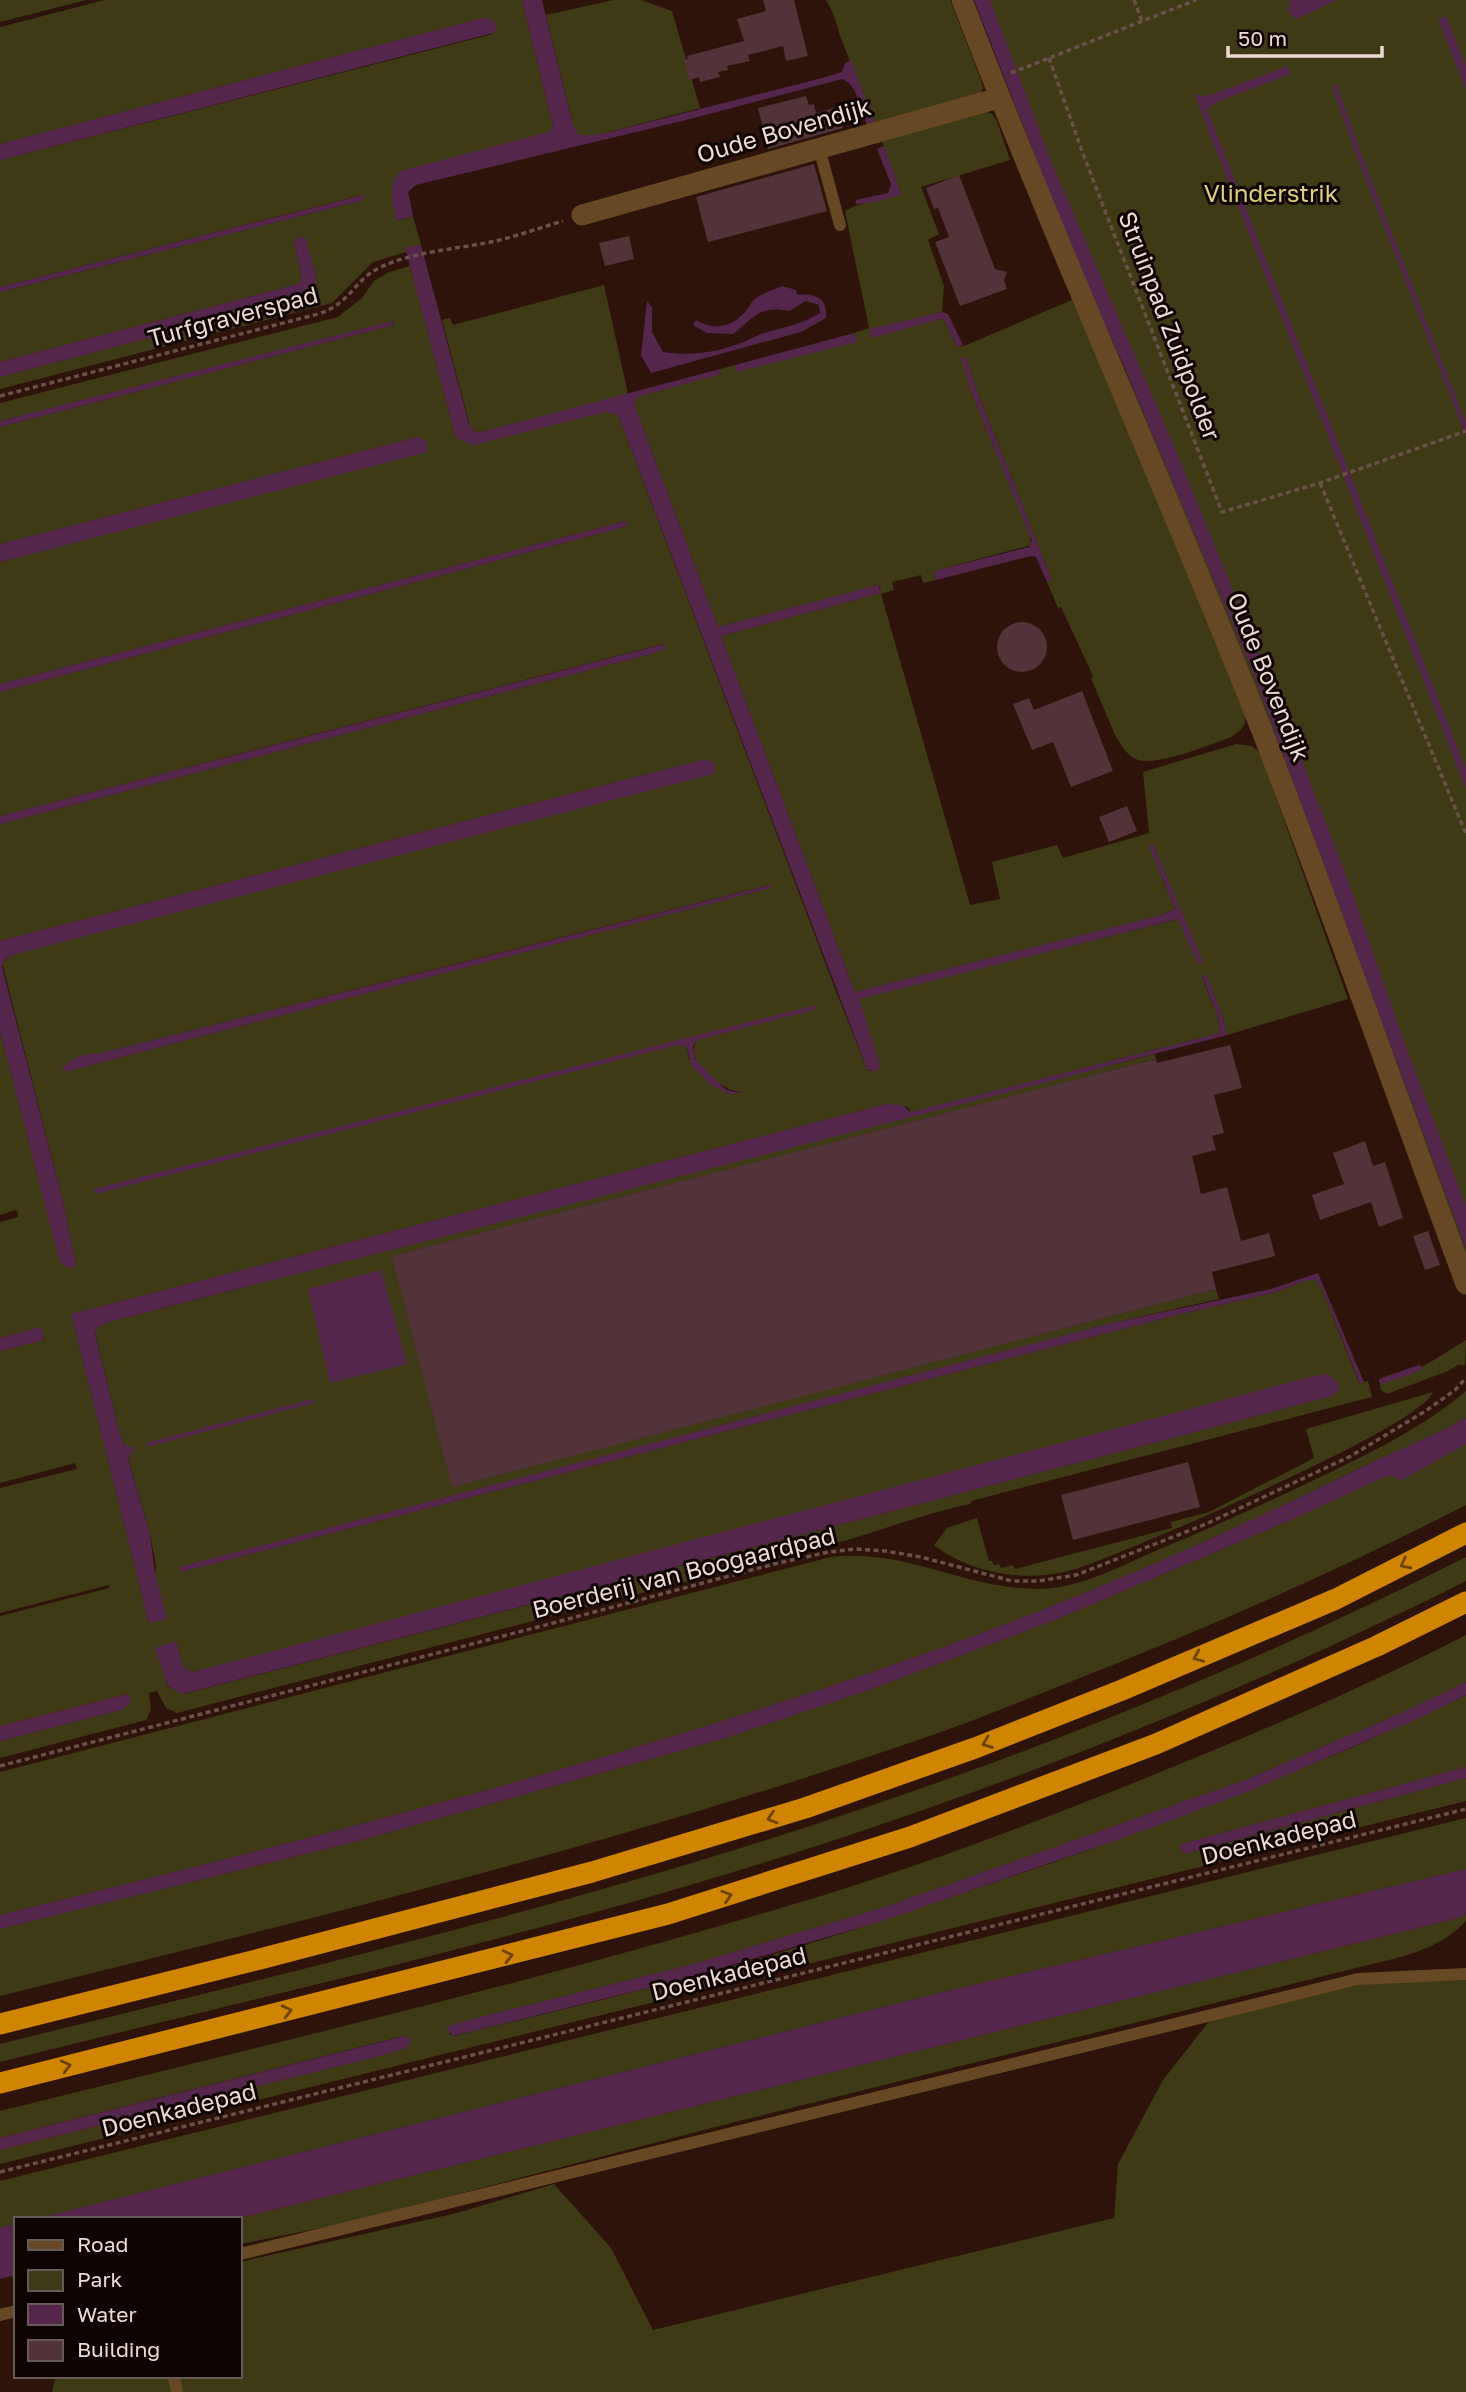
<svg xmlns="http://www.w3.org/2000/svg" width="1466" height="2392" font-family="'Golos Text',sans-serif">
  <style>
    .green { fill: #3f3a16; fill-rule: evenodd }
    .water { fill: #55264c }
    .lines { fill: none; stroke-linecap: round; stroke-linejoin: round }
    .stream { stroke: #55264c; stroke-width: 6 }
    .building { fill: #523339 }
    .path { stroke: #695149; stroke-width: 3.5; stroke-dasharray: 5 3.5; stroke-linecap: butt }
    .lane { stroke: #664824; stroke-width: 12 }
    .street { stroke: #664824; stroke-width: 21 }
    .highway { stroke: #d08500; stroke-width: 21 }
    .oneway { stroke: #6e4401 }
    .labels { text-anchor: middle; stroke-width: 6; stroke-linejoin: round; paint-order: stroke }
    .street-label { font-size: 24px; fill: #eddad4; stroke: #0d0402 }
    .park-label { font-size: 24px; fill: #ded173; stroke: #0d0402 }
  </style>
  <rect width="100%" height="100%" fill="#2d130a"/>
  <g class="green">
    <path d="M0 0H86L0 22Z"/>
    <path d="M105 0H522L553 126 549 133 401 171 397 221 413 216 421 245 406 248V252L373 262 332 303 0 389V377L284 302 316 277 306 240 303 237 297 238 294 242 302 280 298 284 0 362V292L364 200 362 195 0 287V160L493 34 483 18 0 144V27Z"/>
    <path d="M613 0H641L672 11 700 108 598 135H578L573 125 546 15Z"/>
    <path d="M826 0H950L981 80 983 88 979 96 877 129C866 101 855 74 844 46 837 30 836 15 826 0Z"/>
    <path d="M986 0H1466V1235L1383 1024 1466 1249V1260L1003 86 1006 85 1039 171 1172 479Z"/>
    <path d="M983 111 992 114 997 121 1010 160 921 187 939 234 928 240 944 286 942 312 870 329 940 319 944 320 957 347 964 346 1072 300 1160 502 1245 715C1246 727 1241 731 1231 737 1211 744 1154 768 1136 759 1126 755 1121 744 1115 735L1091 678 1093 676 1061 607 1058 608 1047 582 1052 580 976 389 966 357 971 391 1030 535 1031 545 934 571 936 580 923 583 921 575 892 582 894 590 881 594 970 905 1000 899 992 862 1057 845 1063 858 1149 833 1143 772 1236 744 1252 746 1260 753 1348 999 1227 1035 1222 1015 1206 975 1202 977 1218 1017 1220 1033 911 1112 908 1107 887 1104 71 1314 149 1623 156 1566 150 1534 128 1458 130 1447 124 1445 119 1430 95 1333 97 1328 105 1323 1155 1054 1156 1059 393 1256 452 1486 1216 1289 1219 1299 1112 1323 180 1567 181 1572 1181 1314 1273 1293 1307 1280H1316L1323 1291 1359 1383 1368 1381 1372 1397 971 1501V1504C929 1512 889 1528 847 1540L177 1713 166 1708 157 1691 149 1693 151 1710 146 1720 0 1758V1741L121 1710 128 1694 0 1726V1616L109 1588V1585L0 1613V1488L77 1469 75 1463 0 1483V1351L44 1340 41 1327 0 1338V1222L18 1217V1213L16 1210 0 1215V1031L60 1262 68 1268 76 1266 63 1201 2 963 12 955 702 760 0 941V824L651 654 665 648 663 644 0 816V692L628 526 626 521 0 684V562L427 451 418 437 0 544V427L394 325V321L0 421V403L338 317 362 298 374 281 389 272 410 266 456 438 605 412 613 413 619 417 839 999 867 1069 870 1071 880 1065 858 999 1179 919 1198 963 1202 962 1153 844 1162 878 1175 909 1162 915 855 992 721 636 881 593 879 585 718 627 634 404 637 397 720 374V369L735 365 737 371 856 342 854 333 869 328 845 211C861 201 882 200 901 194L882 141ZM769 885 770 888 68 1071 90 1054 102 1053ZM817 1009 697 1040C694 1045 693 1050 695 1057 699 1068 727 1094 740 1091L742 1092 732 1095 689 1060 687 1046 677 1045 95 1194ZM1336 1392 1332 1396 912 1506 183 1694 167 1686 176 1641 183 1667 193 1672Z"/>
    <path d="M604 285 628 394 485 431 474 432 471 430 442 320 450 318 453 325Z"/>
    <path d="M1466 1340 1465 1365H1458L1448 1371 1387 1394 1381 1390 1379 1381C1412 1377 1438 1357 1466 1340Z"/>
    <path d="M1466 1391V1418C1427 1439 1386 1455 1346 1475 1248 1523 1149 1568 1047 1608 708 1740 353 1828 0 1915V1772L831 1557C906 1548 967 1590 1040 1589 1082 1588 1122 1565 1160 1549 1211 1528 1261 1505 1310 1482 1364 1456 1420 1430 1466 1391Z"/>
    <path d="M1433 1392C1420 1428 1126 1552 1076 1569 1066 1572 1055 1574 1045 1575 1009 1579 962 1568 934 1545L947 1528 977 1518 989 1561H992L994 1565 999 1564 1001 1568 1013 1565 1015 1569 1172 1528 1171 1522 1209 1512 1314 1458 1306 1429Z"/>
    <path d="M1466 1444V1505C1339 1570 1208 1628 1075 1680 1022 1701 969 1723 915 1741 615 1845 307 1920 0 1996V1929L358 1841 722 1739 866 1691 1055 1620 1293 1519 1362 1485Z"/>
    <path d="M1466 1557V1581C1265 1682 1055 1767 841 1838 566 1929 281 1992 0 2062V2044C229 1987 459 1933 685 1865 953 1785 1216 1684 1466 1557Z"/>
    <path d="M1466 1635V1682L1399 1714 1245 1780 885 1907 690 1965 469 2020 449 2034 454 2036C560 2010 666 1985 771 1955 856 1931 939 1901 1022 1873 1173 1821 1322 1765 1466 1695V1767L1181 1844 1180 1847 1184 1854 1466 1778V1801L0 2164V2150L383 2055 406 2048 404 2036 0 2138V2111C271 2044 544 1980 811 1899 913 1868 1012 1831 1111 1792 1231 1744 1351 1694 1466 1635Z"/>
    <path d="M1466 1818V1869L952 1990 35 2219H16V2224L0 2228V2181Z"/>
    <path d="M1466 1913V1921C1438 1952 1395 1958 1356 1968L723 2125 351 2222 240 2244V2219H236L1462 1917Z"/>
    <path d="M1466 1976V2392H183L179 2376H240V2262L457 2213 554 2184 611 2248 653 2330 1114 2218 1118 2164 1163 2080 1210 2020 1363 1984Z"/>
    <path d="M56 2376H169L173 2392H52Z"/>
  </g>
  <g class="water">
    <path d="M522 0H542L573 125 579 135H598L822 78 842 72 845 63 851 60 877 129 869 131C863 116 858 84 842 79L686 120 416 185 408 192 413 216 396 221C393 201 386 188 401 171L549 132 553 126Z"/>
    <path d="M974 0H990L1053 166 1179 458 1291 733 1348 880 1401 1033 1466 1207V1249L1252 670 1122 362 1072 251Z"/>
    <path d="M1291 0H1337L1296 19 1288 12Z"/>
    <path d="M1446 16 1466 67V90L1438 19Z"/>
    <path d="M483 18C491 18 497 21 496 30L493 33 0 160V144Z"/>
    <path d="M1288 66 1290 74 1217 102 1207 109 1466 770V789L1195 96 1198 94 1202 96 1210 95Z"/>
    <path d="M1336 84 1362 156 1466 424V436L1357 157 1332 86Z"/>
    <path d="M884 146 901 194 876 202 856 204V200L888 193 891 184 877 149Z"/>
    <path d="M363 195 364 200 0 292V287Z"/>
    <path d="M303 237 306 239 316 277V285L308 294 284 302 0 377V362L298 284 302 280 294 242 297 238Z"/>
    <path d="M421 245 469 424 474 432 485 431 720 369 721 374 637 397 634 404 718 627 878 585 881 593 721 636 855 992 1162 915 1175 909 1149 846 1153 844 1203 962 1198 964 1178 919 859 999 880 1065 877 1072 867 1069 619 417 613 413 605 412 473 445 456 438 405 248Z"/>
    <path d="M782 286 796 290 797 295C815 293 828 298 826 318L801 332 651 373 641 355 647 301 652 307V332L663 352C689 356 714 353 738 344 747 341 755 336 764 333 787 326 797 326 820 313L819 305 806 301 789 311C760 305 754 317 733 334L707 333 693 325 696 320C712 330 729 328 742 315 748 310 750 302 756 298 763 293 773 290 782 286Z"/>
    <path d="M942 312 948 314 963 345 957 347 944 320 940 319 872 338 869 329Z"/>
    <path d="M393 321 394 325 0 427V421Z"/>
    <path d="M854 333 857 342 736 372 735 365Z"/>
    <path d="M966 357 976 389 1052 580 1047 582 1036 557 1031 556 936 580 934 571 1029 547 1032 541 971 391 961 358Z"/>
    <path d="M418 437 426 441 427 452 0 562V544Z"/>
    <path d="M626 521 628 526 0 692V684Z"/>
    <path d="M664 644 665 649 651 654 0 824V816Z"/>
    <path d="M702 760 712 761 715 765 714 774 12 955 5 960 2 967 63 1201 76 1266 68 1268 60 1263 0 1031V941Z"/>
    <path d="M770 885 771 888 68 1071H63V1068C72 1056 86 1054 102 1053Z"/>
    <path d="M1206 974 1222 1015 1227 1035C853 1133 479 1227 105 1323L97 1328 95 1334 119 1430 124 1445 135 1448 128 1459 150 1534 155 1574 167 1619 149 1623 71 1314 887 1104 902 1105 911 1112 1220 1033 1218 1017 1202 976Z"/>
    <path d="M816 1005 817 1009 697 1040 693 1047 695 1059 725 1089 734 1092 743 1091 732 1095 712 1086 691 1065 687 1046 677 1045 95 1194 94 1189Z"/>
    <path d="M381 1270 407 1364 330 1383 308 1289Z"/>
    <path d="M1318 1273 1364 1382 1360 1384 1323 1291 1316 1280H1307L1273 1293 1181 1314 181 1572 179 1567 1112 1323 1271 1289Z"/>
    <path d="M41 1327 44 1340 0 1351V1338Z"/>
    <path d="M1327 1374 1338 1383 1339 1389 1332 1396 912 1506 182 1694 168 1686 155 1648 176 1641 183 1667 193 1672 1318 1375Z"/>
    <path d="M313 1399 314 1403 147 1447 146 1443Z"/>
    <path d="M1466 1418V1444L1402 1480 1389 1475 1293 1519 1055 1620 866 1691 722 1739 358 1841 0 1929V1915C353 1828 708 1740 1047 1608 1149 1568 1248 1523 1346 1475 1386 1455 1427 1439 1466 1418Z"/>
    <path d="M1466 1682V1695L1417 1719 1252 1790 1137 1833 882 1921 684 1979 453 2036 447 2029 449 2026 469 2020 690 1965 885 1907 1245 1780 1399 1714Z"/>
    <path d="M128 1694 131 1700 130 1704 121 1710 0 1741V1726Z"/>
    <path d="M1466 1767V1778L1184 1854 1180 1847 1181 1844Z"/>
    <path d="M1466 1869V1913L1462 1917 236 2219H35L952 1990Z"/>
    <path d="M405 2036 409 2038 410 2043 406 2048 383 2055 0 2150V2138Z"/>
    <path d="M16 2224V2275L0 2279V2228Z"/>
  </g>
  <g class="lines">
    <path class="stream" d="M1382 1381 1419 1368"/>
  </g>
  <g class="building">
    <path d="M763 0H794L808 56 786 61 783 46 748 55 750 61 727 66 728 70 718 72 720 77 700 82 699 77 689 80 684 60 688 59 687 56 744 41 737 19 766 11Z"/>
    <path d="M806 96 809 105 814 104 816 113 838 107 843 128 768 149 758 108Z"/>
    <path d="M814 164 827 211 708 242 696 197Z"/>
    <path d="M959 175 995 269 1007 272 1004 280 1007 289 960 306 935 242 949 237 938 208 934 209 926 188Z"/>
    <path d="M629 236 634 259 605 266 599 243Z"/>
    <circle cx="1022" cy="647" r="25"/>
    <path d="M1082 691 1113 771 1071 787 1053 742 1032 750 1013 704 1029 698 1034 710Z"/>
    <path d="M1127 806 1137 831 1109 842 1099 817Z"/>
    <path d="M1230 1045 1242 1088 1214 1095 1224 1133 1212 1136 1216 1150 1192 1156 1201 1194 1227 1187 1241 1241 1269 1233 1275 1256 1212 1272 1216 1289 452 1487 392 1256 1156 1059 1157 1063Z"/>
    <path d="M1365 1141 1373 1166 1385 1162 1403 1218 1379 1227 1371 1202 1320 1220 1312 1195 1344 1184 1333 1153Z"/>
    <path d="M1428 1231 1440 1265 1425 1270 1413 1236Z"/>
    <path d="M1188 1462 1200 1507 1073 1540 1061 1495Z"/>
  </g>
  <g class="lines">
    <g class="path">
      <path d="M1134 0 1142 21"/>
      <path d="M1049 58 1083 154 1222 512 1320 483 1466 431"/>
      <path d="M1011 73 1196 0"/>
      <path d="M0 396 318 314C352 303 354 279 381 267 412 252 456 249 491 242 515 237 539 228 563 221"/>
      <path d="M1320 483 1466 834"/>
      <path d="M0 1766 557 1622 774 1564 829 1552 855 1549 885 1551 921 1557 1012 1581H1038L1076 1575 1206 1524 1351 1456 1427 1410 1455 1390 1466 1378"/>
      <path d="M0 2172 1466 1809"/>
    </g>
    <g class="lane">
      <path d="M819 148 840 225"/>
      <path d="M240 2254 1358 1979 1466 1974"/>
      <path d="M0 2315 16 2311"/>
      <path d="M174 2376 177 2392"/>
    </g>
    <g class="street">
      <path d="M962 0C1056 246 1166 486 1262 731 1333 914 1398 1100 1466 1284"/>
      <path d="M582 215 999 98"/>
    </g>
    <g class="highway">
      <path d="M0 2024 260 1959 592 1872 805 1808 975 1748 1122 1690 1336 1599 1466 1533"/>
      <path d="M0 2083 668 1914 910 1837 1156 1744 1377 1646 1466 1602"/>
    </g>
  </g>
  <defs><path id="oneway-chevron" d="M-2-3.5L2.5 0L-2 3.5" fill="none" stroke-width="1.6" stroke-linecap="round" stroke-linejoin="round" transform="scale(1.75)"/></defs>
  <g class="oneway">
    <use href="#oneway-chevron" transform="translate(1405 1564) rotate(153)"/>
    <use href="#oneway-chevron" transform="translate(1198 1657) rotate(157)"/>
    <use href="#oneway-chevron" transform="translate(987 1743) rotate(158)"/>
    <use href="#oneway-chevron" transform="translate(772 1818) rotate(163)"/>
    <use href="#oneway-chevron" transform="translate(727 1896) rotate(-18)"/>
    <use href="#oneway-chevron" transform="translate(508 1956) rotate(-13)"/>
    <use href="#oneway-chevron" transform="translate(287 2011) rotate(-14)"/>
    <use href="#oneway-chevron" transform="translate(66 2066) rotate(-14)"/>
  </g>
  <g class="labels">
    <g class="street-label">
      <text transform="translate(784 131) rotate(-16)" y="8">Oude Bovendijk</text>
      <text transform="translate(233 317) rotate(-15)" y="8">Turfgraverspad</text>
      <text transform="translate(1169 326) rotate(69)" y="8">Struinpad Zuidpolder</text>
      <text transform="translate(1268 677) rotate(68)" y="8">Oude Bovendijk</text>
      <text transform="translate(684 1573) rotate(-14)" y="8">Boerderij van Boogaardpad</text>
      <text transform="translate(1279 1838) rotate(-14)" y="8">Doenkadepad</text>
      <text transform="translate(729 1974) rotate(-14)" y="8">Doenkadepad</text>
      <text transform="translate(179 2110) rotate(-14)" y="8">Doenkadepad</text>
    </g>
    <g class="park-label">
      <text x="1271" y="202">Vlinderstrik</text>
    </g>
  </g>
  <rect x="14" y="2217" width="228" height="161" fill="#0d0402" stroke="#675a56" stroke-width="2"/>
  <rect x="28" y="2240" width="35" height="10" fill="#664824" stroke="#675a56" stroke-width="2"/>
  <text x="77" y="2252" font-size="21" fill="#eddad4">Road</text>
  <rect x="28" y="2270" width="35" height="21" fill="#3f3a16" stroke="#675a56" stroke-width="2"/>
  <text x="77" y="2287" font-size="21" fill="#eddad4">Park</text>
  <rect x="28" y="2304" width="35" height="21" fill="#55264c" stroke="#675a56" stroke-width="2"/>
  <text x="77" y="2322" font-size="21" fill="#eddad4">Water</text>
  <rect x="28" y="2340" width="35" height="21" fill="#523339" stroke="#675a56" stroke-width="2"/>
  <text x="77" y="2357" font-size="21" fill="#eddad4">Building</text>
  <path d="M1228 46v10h154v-10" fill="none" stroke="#eddad4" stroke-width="3.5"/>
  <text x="1238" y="46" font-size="21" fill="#eddad4" stroke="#0d0402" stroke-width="5" paint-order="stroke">50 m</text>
</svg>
